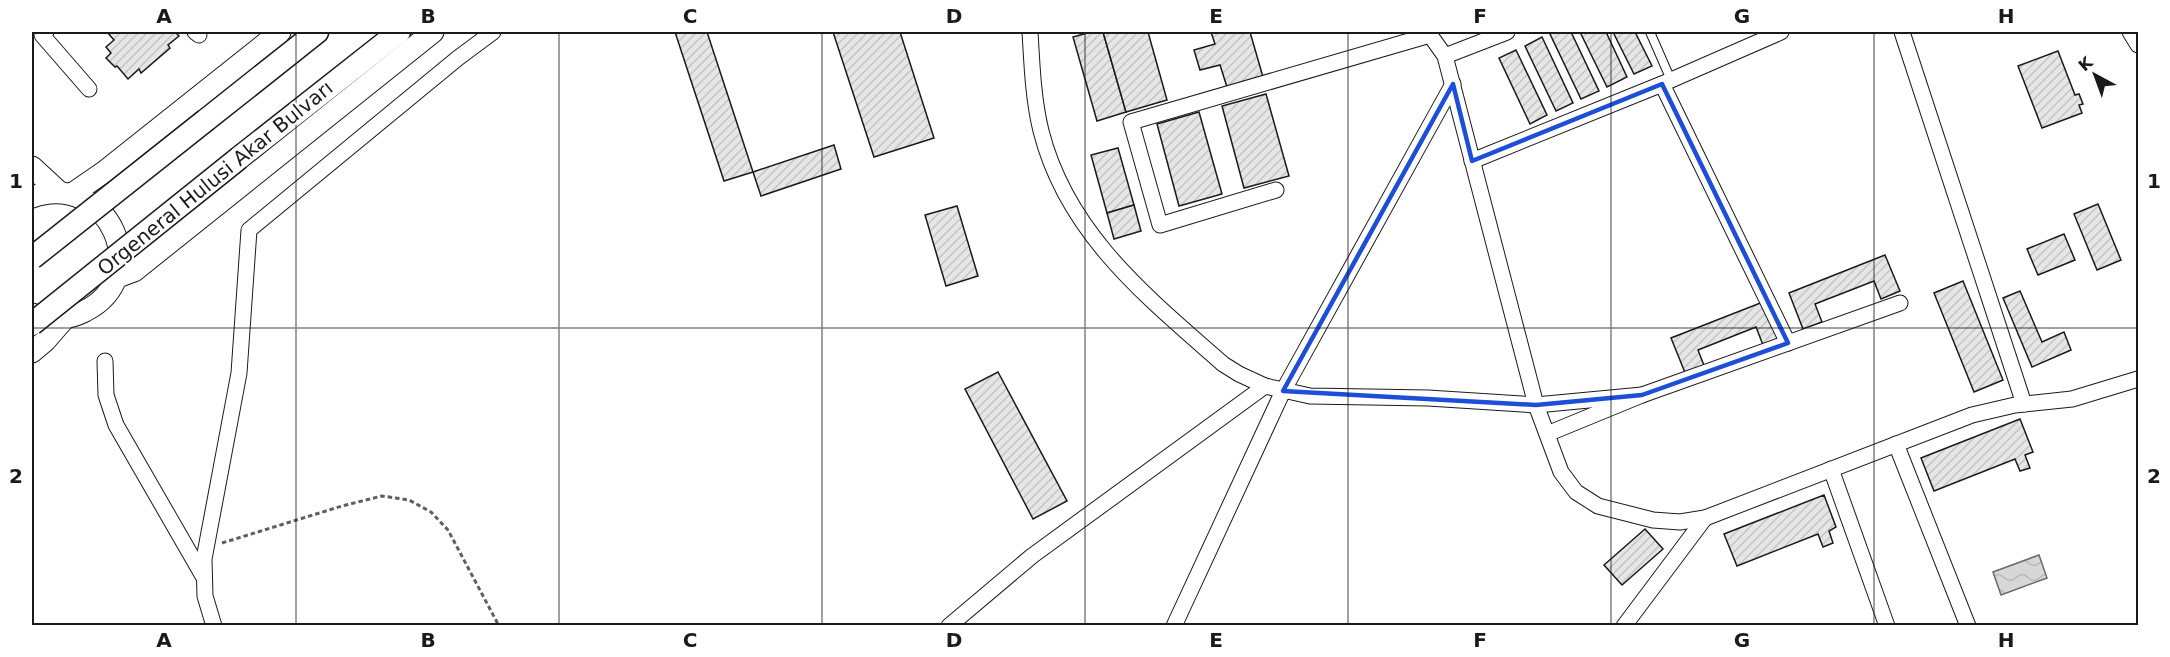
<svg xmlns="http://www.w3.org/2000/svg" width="2170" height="657" font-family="'DejaVu Sans',sans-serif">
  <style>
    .water { fill: url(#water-waves); stroke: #6a6a6a; stroke-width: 1.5 }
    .building { fill: url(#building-hatch); stroke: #1a1a1a; stroke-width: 1.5 }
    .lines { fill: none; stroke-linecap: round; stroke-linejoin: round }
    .lane-casing { stroke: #1a1a1a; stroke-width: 10 }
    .street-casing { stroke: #1a1a1a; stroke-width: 17 }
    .secondary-casing { stroke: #1a1a1a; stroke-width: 23 }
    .primary-casing { stroke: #1a1a1a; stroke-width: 25 }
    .path { stroke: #5f5f5f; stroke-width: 3; stroke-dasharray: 4.5 3; stroke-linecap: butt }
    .lane { stroke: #fff; stroke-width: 8 }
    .street { stroke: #fff; stroke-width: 15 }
    .secondary { stroke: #fff; stroke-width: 21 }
    .primary { stroke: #fff; stroke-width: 22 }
    .primary-bridge-casing { stroke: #1a1a1a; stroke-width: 25; stroke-linecap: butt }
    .primary-bridge { stroke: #fff; stroke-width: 22 }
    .marked { fill: none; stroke: #1d4ed8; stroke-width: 4.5; stroke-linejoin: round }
    .grid { fill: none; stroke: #1a1a1a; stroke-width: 1.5; stroke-opacity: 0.55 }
    .labels { text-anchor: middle; stroke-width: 4.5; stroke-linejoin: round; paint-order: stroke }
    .street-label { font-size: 20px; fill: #1a1a1a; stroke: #fff }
    .neatline { fill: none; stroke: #1a1a1a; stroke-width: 2 }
    .grid-label { font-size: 20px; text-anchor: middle; font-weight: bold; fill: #1a1a1a }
  </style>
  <defs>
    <pattern id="water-waves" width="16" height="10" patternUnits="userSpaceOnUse" patternTransform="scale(1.5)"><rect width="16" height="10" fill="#d7d7d7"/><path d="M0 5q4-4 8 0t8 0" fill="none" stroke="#b8b8b8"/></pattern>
    <pattern id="building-hatch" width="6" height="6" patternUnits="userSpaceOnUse" patternTransform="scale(1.5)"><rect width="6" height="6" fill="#e6e6e6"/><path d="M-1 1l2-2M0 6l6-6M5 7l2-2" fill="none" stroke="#c5c5c5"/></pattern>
  </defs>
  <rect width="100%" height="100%" fill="#fff"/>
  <path class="water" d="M2039 555 2047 578 2001 595 1993 572Z"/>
  <g class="building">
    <path d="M107 32H175L179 36 168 45 170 48 141 73 139 69 128 79 117 66 115 67 106 58 111 53 106 47 114 40Z"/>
    <path d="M675 32H707L753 172 724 181Z"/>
    <path d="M833 32H900L934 138 874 157Z"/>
    <path d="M1091 32H1103L1126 112 1097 121 1073 37Z"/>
    <path d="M1103 32H1148L1167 100 1126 112Z"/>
    <path d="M1211 32H1250L1263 77 1227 87 1220 65 1200 70 1194 50 1215 44Z"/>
    <path d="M1554 32H1571L1599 91 1581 99 1550 34Z"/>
    <path d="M1580 32H1606L1627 77 1607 87Z"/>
    <path d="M1613 32H1635L1652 66 1634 74Z"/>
    <path d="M1542 37 1573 103 1556 111 1525 46Z"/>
    <path d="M1516 50 1547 115 1530 124 1499 58Z"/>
    <path d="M2058 51 2075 95 2079 94 2083 104 2079 105 2082 113 2042 128 2018 66Z"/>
    <path d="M1266 94 1289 176 1244 188 1222 106Z"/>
    <path d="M1199 112 1222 194 1179 206 1157 124Z"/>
    <path d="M834 145 841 169 761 196 753 172Z"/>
    <path d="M1118 148 1134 205 1107 213 1091 155Z"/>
    <path d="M2098 204 2121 260 2097 270 2074 214Z"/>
    <path d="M1134 205 1141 231 1114 239 1107 213Z"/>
    <path d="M957 206 978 276 946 286 925 215Z"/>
    <path d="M2064 234 2075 260 2038 275 2027 249Z"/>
    <path d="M1885 255 1900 291 1881 299 1874 281 1815 304 1822 322 1803 329 1789 293Z"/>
    <path d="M1963 281 2003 380 1974 392 1934 293Z"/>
    <path d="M2020 291 2042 342 2064 332 2071 350 2032 367 2003 298Z"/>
    <path d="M1768 300 1782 337 1763 345 1756 327 1698 350 1705 368 1686 375 1671 338Z"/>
    <path d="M998 372 1067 501 1033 519 965 389Z"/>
    <path d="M2020 419 2033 452 2025 455 2030 468 2020 471 2015 459 1934 491 1921 458Z"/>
    <path d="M1824 495 1836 527 1829 531 1833 543 1823 547 1818 534 1737 566 1724 534Z"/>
    <path d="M1645 529 1663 549 1622 585 1604 565Z"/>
  </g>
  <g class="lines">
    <defs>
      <path id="lane" d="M1650 32 1671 80"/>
      <g id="street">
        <path d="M46 32 42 35 89 89"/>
        <path d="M195 32 199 35"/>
        <path d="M1030 32C1032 65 1033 98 1041 131 1067 234 1147 297 1223 364L1239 374 1265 386 1310 396 1428 398 1536 405 1642 395"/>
        <path d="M1902 32 2024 404"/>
        <path d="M2130 32 2138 45"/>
        <path d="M1445 56 1507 32"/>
        <path d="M1662 84 1788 343"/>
        <path d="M1472 161 1662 84 1781 32"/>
        <path d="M1276 190 1160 225 1131 122 1430 35 1445 56 1536 405 1561 472 1576 492 1598 506 1653 520 1680 522 1705 518 1972 415 2015 405 2072 399 2138 379"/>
        <path d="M105 361 106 395 116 425 203 576"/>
        <path d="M1547 434 1642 395 1900 303"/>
        <path d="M1896 444 1968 626"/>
        <path d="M1831 469 1887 626"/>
        <path d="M214 626 205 596 204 559 239 373 249 230 458 58 493 32"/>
        <path d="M949 626 1032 556 1265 386"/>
        <path d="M1174 626 1283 391 1453 84"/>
        <path d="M1624 626 1705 518"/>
      </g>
      <g id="secondary">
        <path d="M32 167 59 192"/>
        <path d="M72 194 104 172 280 32"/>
        <path d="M32 197C109 171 155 276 85 311 68 320 49 321 32 314"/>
        <path d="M115 278 134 271 433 32"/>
        <path d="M32 352 45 341 65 318"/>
      </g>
      <g id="primary">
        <path d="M206 120 317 32"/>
        <path d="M239 158 399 32"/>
      </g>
    </defs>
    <use href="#lane" class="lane-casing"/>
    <use href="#street" class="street-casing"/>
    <use href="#secondary" class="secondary-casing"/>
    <use href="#primary" class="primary-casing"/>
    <path class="path" d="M222 543 342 506 382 496 409 500 431 512 448 530 499 626"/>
    <use href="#lane" class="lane"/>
    <use href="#street" class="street"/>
    <use href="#secondary" class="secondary"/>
    <use href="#primary" class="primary"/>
    <defs>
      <g id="primary-bridge">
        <path d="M32 258 206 120"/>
        <path d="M32 324 239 158"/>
      </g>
    </defs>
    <use href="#primary-bridge" class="primary-bridge-casing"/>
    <use href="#primary-bridge" class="primary-bridge"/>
  </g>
  <path class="marked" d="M1453 84 1472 161 1662 84 1788 343 1642 395 1536 405 1283 391Z"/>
  <path class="grid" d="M296 32V626M559 32V626M822 32V626M1085 32V626M1348 32V626M1611 32V626M1874 32V626M32 328H2138"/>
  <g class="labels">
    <g class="street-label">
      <text transform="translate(215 178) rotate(-39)" y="7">Orgeneral Hulusi Akar Bulvarı</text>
    </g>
  </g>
  <rect width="2170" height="657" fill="none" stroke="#ffffff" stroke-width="66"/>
  <g transform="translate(2095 75) rotate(319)" stroke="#ffffff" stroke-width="4.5" paint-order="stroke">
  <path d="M0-4.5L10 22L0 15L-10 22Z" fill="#1a1a1a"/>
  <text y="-9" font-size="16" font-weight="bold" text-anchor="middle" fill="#1a1a1a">K</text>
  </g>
  <rect x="33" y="33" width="2104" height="591" class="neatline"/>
  <g class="grid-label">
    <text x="164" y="23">A</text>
    <text x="428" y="23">B</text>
    <text x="690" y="23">C</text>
    <text x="954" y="23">D</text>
    <text x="1216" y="23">E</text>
    <text x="1480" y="23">F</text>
    <text x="1742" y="23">G</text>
    <text x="2006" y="23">H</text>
    <text x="16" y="188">1</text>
    <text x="2154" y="188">1</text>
    <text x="16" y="483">2</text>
    <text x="2154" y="483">2</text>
    <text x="164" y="647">A</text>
    <text x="428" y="647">B</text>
    <text x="690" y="647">C</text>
    <text x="954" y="647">D</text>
    <text x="1216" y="647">E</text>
    <text x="1480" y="647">F</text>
    <text x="1742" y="647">G</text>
    <text x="2006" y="647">H</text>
  </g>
</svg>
